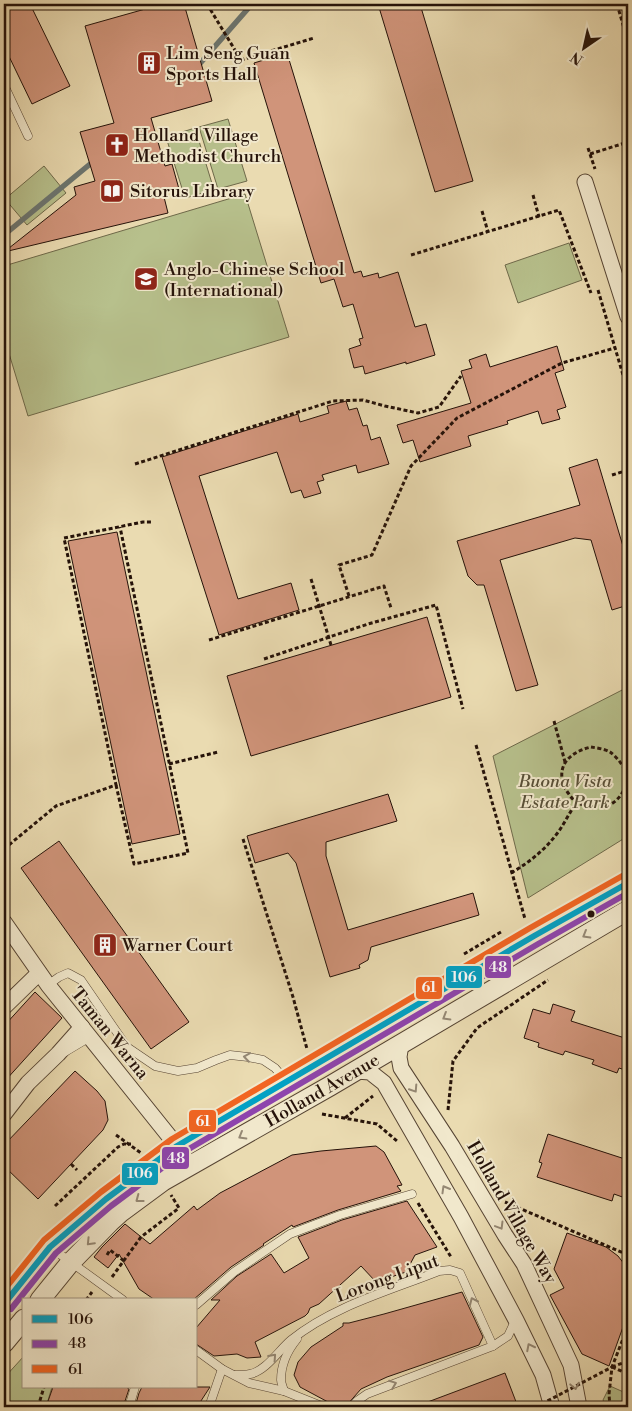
<svg xmlns="http://www.w3.org/2000/svg" width="632" height="1411" font-family="'Libre Bodoni',serif">
  <style>
    .green { fill: #b7c08c; stroke: #6e694a }
    .lines { fill: none; stroke-linecap: round; stroke-linejoin: round }
    .stream { stroke: #6c7671; stroke-width: 5.5 }
    .building { fill: #d0947a; stroke: #251209 }
    .service-casing { stroke: #564433; stroke-width: 9 }
    .minor-casing { stroke: #564433; stroke-width: 17 }
    .tertiary-casing { stroke: #564433; stroke-width: 21 }
    .path { stroke: #251209; stroke-width: 3; stroke-dasharray: 4 2.5; stroke-linecap: butt }
    .service { stroke: #f1e8cc; stroke-width: 8 }
    .minor { stroke: #f1e8cc; stroke-width: 15 }
    .tertiary { stroke: #f1e8cc; stroke-width: 19 }
    .path-bridge { stroke: #251209; stroke-width: 3; stroke-dasharray: 4 2.5; stroke-linecap: butt }
    .bus-1-casing { stroke: #f1e8cc; stroke-width: 10 }
    .bus-2-casing { stroke: #f1e8cc; stroke-width: 10 }
    .bus-3-casing { stroke: #f1e8cc; stroke-width: 10 }
    .bus-1 { stroke: #02a1c4; stroke-width: 6 }
    .bus-2 { stroke: #8e44ad; stroke-width: 6 }
    .bus-3 { stroke: #f26522; stroke-width: 6 }
    .oneway { stroke: #958874 }
    .bus-dot { fill: #251209; stroke: #f1e8cc; stroke-width: 2 }
    .labels { text-anchor: middle; stroke-width: 4; stroke-linejoin: round; paint-order: stroke }
    .poi-label { font-size: 18px; fill: #251209; stroke: #f1e8cc; text-anchor: start }
    .park-label { font-size: 18px; font-style: italic; fill: #584f37; stroke: #f1e8cc }
    .street-label { font-size: 18px; fill: #251209; stroke: #f1e8cc }
    .line-badge { stroke: #f1e8cc; stroke-width: 2 }
    .badge-label { font-size: 14px; text-anchor: middle; font-weight: bold; fill: #fff }
  </style>
  <rect width="100%" height="100%" fill="#eadbb1"/>
  <filter id="stains"><feTurbulence type="fractalNoise" baseFrequency=".004" numOctaves="4"/><feColorMatrix values="0 0 0 0 .2 0 0 0 0 .09 0 0 0 0 .02 0 0 0 .5 -.17"/></filter>
  <radialGradient id="worn" r=".72"><stop offset=".6" stop-color="#630" stop-opacity="0"/><stop offset="1" stop-color="#630" stop-opacity=".3"/></radialGradient>
  <g class="green">
    <path d="M228 119 247 181 218 189 199 127Z"/>
    <path d="M195 128 214 190 185 198 166 137Z"/>
    <path d="M44 166 66 193 27 225 5 199Z"/>
    <path d="M245 194 289 337 28 416 4 337V266Z"/>
    <path d="M569 243 582 280 518 303 505 265Z"/>
    <path d="M628 687V836L528 898 493 756Z"/>
    <path d="M24 1356V1387H52L46 1407H4V1378Z"/>
    <path d="M610 1386 628 1394V1407H606L603 1400Z"/>
  </g>
  <g class="lines">
    <g class="stream">
      <path d="M196 68 252 4"/>
      <path d="M4 235 95 160"/>
    </g>
  </g>
  <g class="building">
    <path d="M4 4H30L70 86 32 104 4 46Z"/>
    <path d="M163 4H184L212 101 151 118 165 166 172 164 179 189 163 193 168 213 4 252 76 195 74 187 95 181 80 132 114 123 85 26Z"/>
    <path d="M378 4H420L473 181 435 192Z"/>
    <path d="M287 53 354 273 361 271 363 277 378 273 379 278 398 272 415 327 426 324 435 355 406 364V362L365 374 363 366 354 368 349 349 361 345 359 339 363 338 353 304 343 307 334 279 321 283 254 63Z"/>
    <path d="M557 346 564 370 555 373 566 407 557 410 560 419 542 424 538 411 507 421 508 424 468 436 471 446 420 462 413 440 403 443 397 425 471 403 461 371 472 368 469 360 486 354 490 367Z"/>
    <path d="M346 401 349 410 357 408 363 426 367 425 371 440 380 437 389 464 358 473 356 465 322 475 324 480 317 482 321 493 304 498 301 490 291 493 277 452 199 476 238 599 291 583 299 610 219 635 162 457 298 414 300 422 329 413 327 406Z"/>
    <path d="M597 459 628 563V605L612 610 591 540 575 538 500 560 538 685 516 691 484 585H477L468 576 457 541 580 505 569 468Z"/>
    <path d="M117 532 180 834 132 844 68 541Z"/>
    <path d="M427 617 451 697 251 756 227 676Z"/>
    <path d="M388 794 397 821 326 842V856L348 930 473 893 479 915 371 947 368 960 359 965 360 968 330 977 296 863 288 853 255 863 247 836Z"/>
    <path d="M59 841 189 1022 151 1049 21 868Z"/>
    <path d="M35 992 62 1018 4 1082V1026Z"/>
    <path d="M553 1004 575 1011 571 1021 628 1039V1071L619 1068 617 1073 592 1064 594 1060 565 1051 563 1055 538 1047 539 1043 524 1038 533 1009 550 1014Z"/>
    <path d="M75 1071 97 1091 105 1101 108 1120 103 1130 38 1199 4 1166V1145Z"/>
    <path d="M548 1134 628 1160V1199L614 1194 612 1201 537 1177 542 1163 539 1162Z"/>
    <path d="M376 1146 384 1152 402 1185 397 1186 401 1191 338 1210 293 1227 292 1225 263 1244 264 1245 231 1267 193 1300H155L139 1289 119 1254 108 1268 94 1257 102 1247 125 1224 150 1244 194 1206 197 1210 220 1193 292 1155 321 1151Z"/>
    <path d="M407 1201 437 1247 415 1255 406 1272 376 1282 361 1266 319 1304 310 1308 308 1313 305 1316 255 1342 261 1357 247 1358 237 1354 214 1356 196 1344V1328L220 1300H211L237 1276 271 1254 284 1273 309 1258 298 1237 342 1220Z"/>
    <path d="M567 1233 606 1247 618 1256 628 1269V1313L609 1366 582 1354 550 1295 564 1288 554 1269Z"/>
    <path d="M462 1292 483 1337 479 1345 387 1377 361 1389 346 1406 328 1402 300 1387 294 1375 298 1362 311 1347 343 1326V1323H349L384 1314Z"/>
    <path d="M505 1373 518 1407H418L417 1406Z"/>
    <path d="M53 1387H126L129 1389 123 1407H46Z"/>
    <path d="M142 1387H210L197 1407H135L139 1393Z"/>
  </g>
  <g class="lines">
    <defs>
      <g id="service">
        <path d="M4 85 28 136"/>
        <path d="M48 985 59 977 68 973 81 980 127 1047 155 1066 178 1071 197 1068 216 1060 230 1055 248 1057 263 1060 275 1068 287 1082"/>
        <path d="M65 1052 90 1037"/>
        <path d="M50 1247 123 1300"/>
        <path d="M196 1305 234 1272 290 1234 340 1215 412 1194"/>
        <path d="M196 1350 222 1369 249 1383 284 1391 324 1407"/>
        <path d="M235 1375C240 1375 245 1375 250 1374 266 1371 279 1350 291 1340 333 1306 389 1291 439 1271L450 1270 460 1273 493 1346"/>
        <path d="M284 1391C283 1387 281 1383 281 1380 281 1365 288 1350 297 1339"/>
        <path d="M129 1407 135 1387"/>
        <path d="M209 1407 222 1369"/>
        <path d="M351 1407 357 1401 367 1394 493 1346 508 1336 515 1321"/>
      </g>
      <g id="minor">
        <path d="M585 182 628 317"/>
        <path d="M4 922 48 985 177 1146 190 1165"/>
        <path d="M4 1007 39 973"/>
        <path d="M401 1044 399 1057 401 1068 452 1146 505 1235 524 1264 571 1365 579 1407"/>
        <path d="M356 1071 370 1072 384 1083 461 1217 516 1320 543 1375 552 1407"/>
        <path d="M4 1114 28 1083 58 1054 82 1027"/>
      </g>
      <g id="tertiary">
        <path id="s1" d="M40 1300 70 1263 110 1222 121 1212 163 1181 330 1086 628 910"/>
        <path d="M4 1304 50 1247 106 1199 177 1146 314 1066 534 936 628 883"/>
        <path d="M4 1343 24 1319"/>
      </g>
    </defs>
    <use href="#service" class="service-casing"/>
    <use href="#minor" class="minor-casing"/>
    <use href="#tertiary" class="tertiary-casing"/>
    <g class="path">
      <path d="M207 4 241 60 314 38"/>
      <path d="M617 4 628 42"/>
      <path d="M588 148 595 169"/>
      <path d="M590 154 628 142"/>
      <path d="M533 195 539 217"/>
      <path d="M482 211 488 232"/>
      <path d="M411 255 559 210 591 293"/>
      <path d="M598 290 628 392"/>
      <path d="M135 464 333 401 363 400 385 406 418 413 439 407 461 376"/>
      <path d="M612 475 628 470"/>
      <path d="M311 579 331 645"/>
      <path d="M349 596 339 565 372 555 411 466 457 418 562 363 615 348"/>
      <path d="M209 640 384 586 391 608"/>
      <path d="M264 659 368 624 436 605 463 709"/>
      <path d="M554 721 565 762"/>
      <path d="M476 745 525 919"/>
      <path d="M591 747C597 748 605 749 610 752 617 757 627 769 627 778 627 788 619 800 611 804 599 809 587 806 576 803 571 797 565 790 563 783 557 762 574 751 591 747Z"/>
      <path d="M169 764 218 752"/>
      <path d="M116 785 134 864 188 853 120 527"/>
      <path d="M243 839 293 997 307 1049"/>
      <path d="M4 849 56 806 116 785 64 538 143 522H152"/>
      <path d="M511 873C530 862 546 849 559 831 565 822 570 812 576 803"/>
      <path d="M464 954 501 932"/>
      <path d="M448 1110 453 1061 477 1028 548 980"/>
      <path d="M322 1114 377 1124 397 1141"/>
      <path d="M345 1118 373 1096"/>
      <path d="M116 1135 141 1153"/>
      <path d="M71 1164 77 1170"/>
      <path d="M505 1202 628 1255"/>
      <path d="M418 1203 451 1257"/>
      <path d="M55 1206 118 1147 124 1144H131"/>
      <path d="M107 1255 110 1250 124 1261"/>
      <path d="M112 1277 141 1237 179 1208 171 1195"/>
      <path d="M86 1300 92 1292"/>
      <path d="M612 1367 628 1374"/>
      <path d="M612 1367 628 1361"/>
      <path d="M38 1407 44 1387"/>
      <path d="M610 1407 609 1394 612 1367 628 1326"/>
    </g>
    <use href="#service" class="service"/>
    <use href="#minor" class="minor"/>
    <use href="#tertiary" class="tertiary"/>
    <path class="path-bridge" d="M536 1407 612 1367"/>
    <defs>
      <path id="bus-1" d="M4 1304 50 1247 106 1199 177 1146 534 936 628 883"/>
      <path id="bus-2" d="M11 1309 56 1253 111 1206 182 1153 538 944 628 893"/>
      <path id="bus-3" d="M4 1290 44 1240 101 1192 172 1139 530 928 624 875"/>
    </defs>
    <use href="#bus-1" class="bus-1-casing"/>
    <use href="#bus-2" class="bus-2-casing"/>
    <use href="#bus-3" class="bus-3-casing"/>
    <use href="#bus-1" class="bus-1"/>
    <use href="#bus-2" class="bus-2"/>
    <use href="#bus-3" class="bus-3"/>
  </g>
  <defs><path id="oneway-chevron" d="M-2-3.5L2.5 0L-2 3.5" fill="none" stroke-width="1.6" stroke-linecap="round" stroke-linejoin="round" transform="scale(1.25)"/></defs>
  <g class="oneway">
    <use href="#oneway-chevron" transform="translate(586 935) rotate(150)"/>
    <use href="#oneway-chevron" transform="translate(446 1017) rotate(149)"/>
    <use href="#oneway-chevron" transform="translate(247 1057) rotate(-172)"/>
    <use href="#oneway-chevron" transform="translate(414 1089) rotate(57)"/>
    <use href="#oneway-chevron" transform="translate(242 1136) rotate(150)"/>
    <use href="#oneway-chevron" transform="translate(445 1189) rotate(-120)"/>
    <use href="#oneway-chevron" transform="translate(139 1199) rotate(143)"/>
    <use href="#oneway-chevron" transform="translate(500 1226) rotate(59)"/>
    <use href="#oneway-chevron" transform="translate(90 1242) rotate(134)"/>
    <use href="#oneway-chevron" transform="translate(473 1301) rotate(-114)"/>
    <use href="#oneway-chevron" transform="translate(530 1347) rotate(-117)"/>
    <use href="#oneway-chevron" transform="translate(273 1357) rotate(-48)"/>
    <use href="#oneway-chevron" transform="translate(393 1384) rotate(-21)"/>
    <use href="#oneway-chevron" transform="translate(575 1386) rotate(79)"/>
  </g>
  <defs>
    <symbol id="building-square" viewBox="-11 -11 22 22"><rect x="-9" y="-9" width="18" height="18" rx="4" fill="#8f2418" stroke="#f1e8cc"/><path d="M-4-6H4V6H1V3H-1V6H-4ZM-2.5-4.3h1.7v1.8h-1.7ZM.8-4.3h1.7v1.8H.8ZM-2.5-1h1.7V.8h-1.7ZM.8-1h1.7V.8H.8Z" fill="#fff"/></symbol>
    <symbol id="church-square" viewBox="-11 -11 22 22"><rect x="-9" y="-9" width="18" height="18" rx="4" fill="#8f2418" stroke="#f1e8cc"/><path d="M-1.2-6h2.4v3.5h3.3v2.4h-3.3V6h-2.4V-.1h-3.3v-2.4h3.3Z" fill="#fff"/></symbol>
    <symbol id="library-square" viewBox="-11 -11 22 22"><rect x="-9" y="-9" width="18" height="18" rx="4" fill="#8f2418" stroke="#f1e8cc"/><path d="M-6-4Q-3-5.5-.7-3.5V5Q-3 3-6 4ZM6-4Q3-5.5 .7-3.5V5Q3 3 6 4Z" fill="#fff"/></symbol>
    <symbol id="school-square" viewBox="-11 -11 22 22"><rect x="-9" y="-9" width="18" height="18" rx="4" fill="#8f2418" stroke="#f1e8cc"/><path d="M0-5L7-2L0 1L-7-2ZM-4 1L0 2.5L4 1V4Q0 6-4 4Z" fill="#fff"/></symbol>
  </defs>
  <g fill-rule="evenodd">
    <use href="#building-square" x="135" y="49" width="28" height="28"/>
    <use href="#church-square" x="103" y="131" width="28" height="28"/>
    <use href="#library-square" x="98" y="177" width="28" height="28"/>
    <use href="#school-square" x="132" y="265" width="28" height="28"/>
    <use href="#building-square" x="91" y="931" width="28" height="28"/>
  </g>
  <circle class="bus-dot" cx="591" cy="914" r="4.5"/>
  <g class="labels">
    <g class="poi-label">
      <text x="166" y="59">Lim Seng Guan<tspan x="166" dy="21">Sports Hall</tspan></text>
      <text x="134" y="141">Holland Village<tspan x="134" dy="21">Methodist Church</tspan></text>
      <text x="130" y="197">Sitorus Library</text>
      <text x="164" y="275">Anglo-Chinese School<tspan x="164" dy="21">(International)</tspan></text>
      <text x="122" y="951">Warner Court</text>
    </g>
    <g class="park-label">
      <text x="565" y="787">Buona Vista<tspan x="565" dy="21">Estate Park</tspan></text>
    </g>
    <g class="street-label">
      <text transform="translate(110 1033) rotate(51)" y="6">Taman Warna</text>
      <text dy="6" stroke="none"><textPath href="#s1" startOffset="355">Holland Avenue</textPath></text>
      <text transform="translate(512 1212) rotate(60)" y="6">Holland Village Way</text>
      <text transform="translate(387 1278) rotate(-20)" y="6">Lorong Liput</text>
    </g>
  </g>
  <g class="line-badge">
    <rect x="484" y="955" width="28" height="24" rx="5" fill="#8e44ad"/>
    <rect x="445" y="965" width="38" height="24" rx="5" fill="#02a1c4"/>
    <rect x="415" y="976" width="28" height="24" rx="5" fill="#f26522"/>
    <rect x="188" y="1109" width="29" height="24" rx="5" fill="#f26522"/>
    <rect x="161" y="1146" width="29" height="24" rx="5" fill="#8e44ad"/>
    <rect x="121" y="1162" width="38" height="24" rx="5" fill="#02a1c4"/>
  </g>
  <g class="badge-label">
    <text x="498" y="972">48</text>
    <text x="464" y="982">106</text>
    <text x="429" y="992">61</text>
    <text x="203" y="1126">61</text>
    <text x="176" y="1163">48</text>
    <text x="140" y="1178">106</text>
  </g>
  <rect width="632" height="1411" fill="none" stroke="#eadbb1" stroke-width="20"/>
  <rect x="5" y="5" width="622" height="1401" fill="none" stroke="#251209" stroke-width="2.5"/>
  <rect x="10" y="10" width="612" height="1391" fill="none" stroke="#251209"/>
  <rect x="22" y="1298" width="175" height="90" fill="#f1e8cc" stroke="#9f927e"/>
  <rect x="32" y="1315" width="25" height="8" fill="#02a1c4" stroke="#9f927e"/>
  <text x="68" y="1324" font-size="15" fill="#251209">106</text>
  <rect x="32" y="1340" width="25" height="8" fill="#8e44ad" stroke="#9f927e"/>
  <text x="68" y="1348" font-size="15" fill="#251209">48</text>
  <rect x="32" y="1365" width="25" height="8" fill="#f26522" stroke="#9f927e"/>
  <text x="68" y="1374" font-size="15" fill="#251209">61</text>
  <g transform="translate(584 48) rotate(214)" stroke="#f1e8cc" stroke-width="4" paint-order="stroke">
  <path d="M0-4L9 19L0 12L-9 19Z" fill="#251209"/>
  <text y="-8" font-size="14" font-weight="bold" text-anchor="middle" fill="#251209">N</text>
  </g>
  <rect width="100%" height="100%" filter="url(#stains)"/>
  <rect width="100%" height="100%" fill="url(#worn)"/>
</svg>
